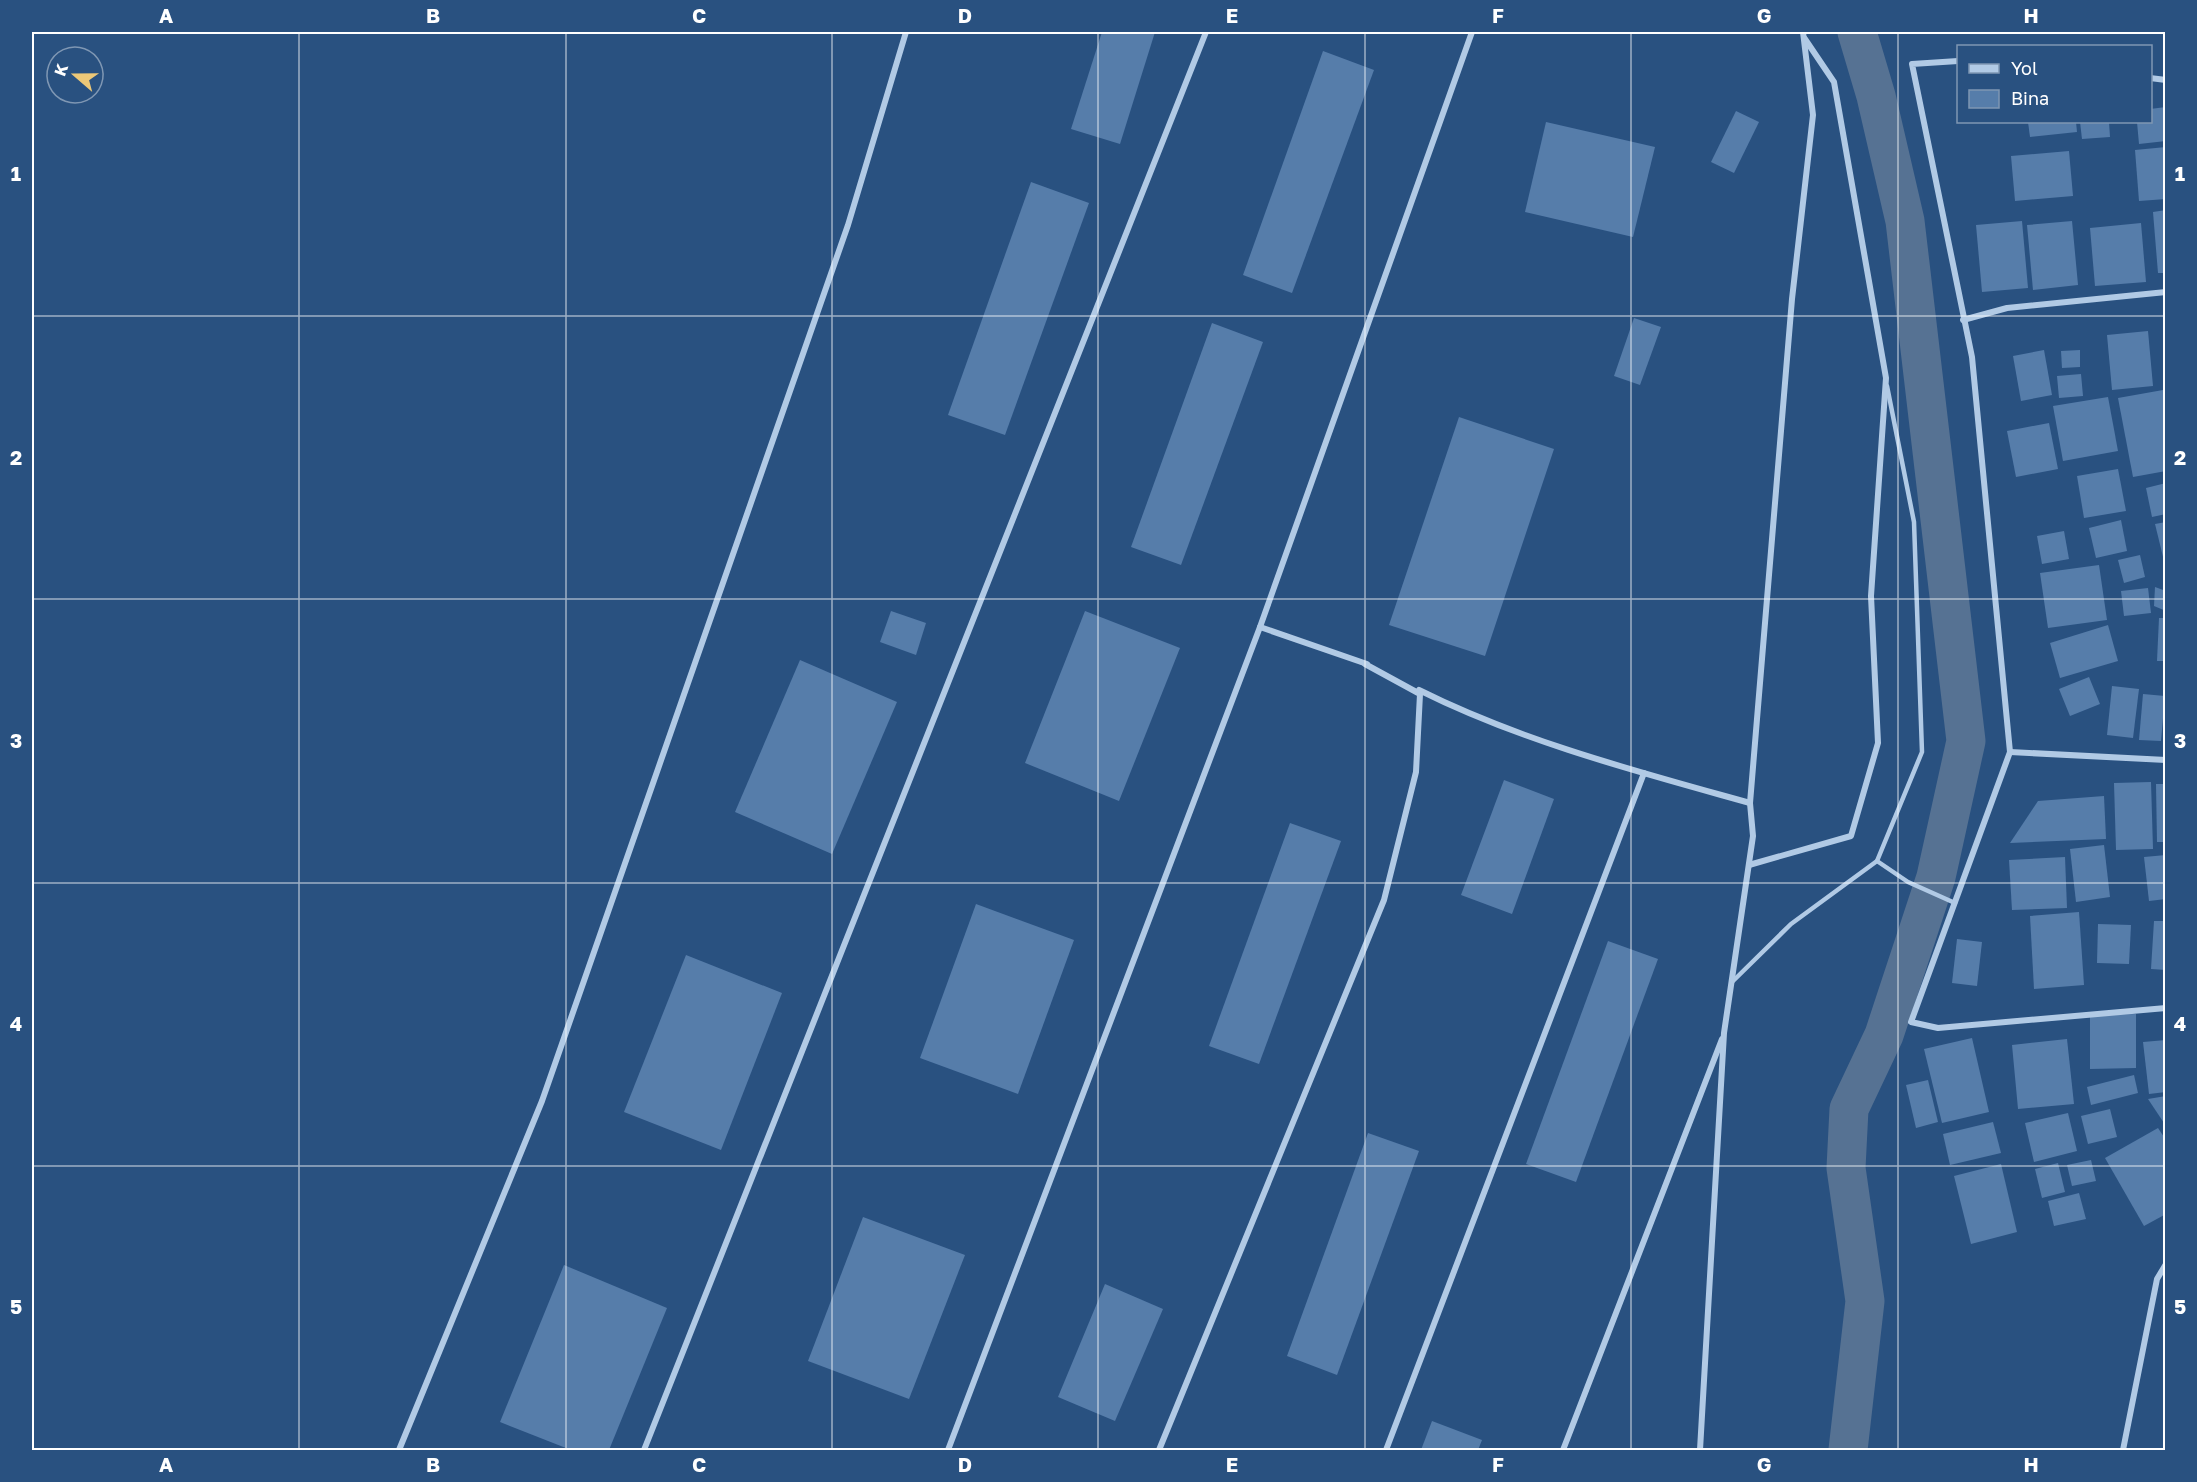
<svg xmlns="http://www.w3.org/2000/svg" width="2197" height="1482" font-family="'Golos Text',sans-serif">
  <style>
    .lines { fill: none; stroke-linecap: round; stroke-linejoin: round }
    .canal { stroke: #567293; stroke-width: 39 }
    .building { fill: #567daa }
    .service { stroke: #b1cae5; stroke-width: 4.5 }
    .minor { stroke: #b1cae5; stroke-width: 6 }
    .grid { fill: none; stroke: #fff; stroke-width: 1.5; stroke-opacity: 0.55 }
    .neatline { fill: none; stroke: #fff; stroke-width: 2 }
    .grid-label { font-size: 20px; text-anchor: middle; font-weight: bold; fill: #fff }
  </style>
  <rect width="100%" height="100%" fill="#295180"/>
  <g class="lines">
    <path class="canal" d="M1848 1450 1865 1301 1846 1168 1849 1109 1884 1035 1936 877 1966 741 1905 221 1876 96 1857 32"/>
  </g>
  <g class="building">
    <path d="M1102 32H1155L1120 144 1071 129Z"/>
    <path d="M1323 51 1374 70 1292 293 1243 275Z"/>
    <path d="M2166 107V141L2139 144 2137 122H2150V109Z"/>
    <path d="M1736 111 1759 122 1734 173 1711 162Z"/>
    <path d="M1546 122 1655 147 1633 237 1525 212Z"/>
    <path d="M2028 122H2076L2077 132 2030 137Z"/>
    <path d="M2080 122H2109L2110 137 2082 139Z"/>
    <path d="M2166 147V199L2139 201 2135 150Z"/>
    <path d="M2069 151 2073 196 2015 201 2011 156Z"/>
    <path d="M1031 182 1089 203 1005 435 948 415Z"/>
    <path d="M2166 210V273H2158L2153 212Z"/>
    <path d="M2022 221 2028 288 1982 292 1976 225Z"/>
    <path d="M2072 221 2078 285 2033 290 2027 225Z"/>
    <path d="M2141 223 2146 282 2095 286 2090 228Z"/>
    <path d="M1634 318 1661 327 1640 385 1614 376Z"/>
    <path d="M1212 323 1263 342 1181 565 1131 547Z"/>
    <path d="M2148 331 2153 386 2112 390 2107 335Z"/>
    <path d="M2044 350 2052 395 2021 401 2013 356Z"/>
    <path d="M2080 350V367L2062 368 2061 351Z"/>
    <path d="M2081 374 2083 396 2059 398 2057 376Z"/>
    <path d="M2163 390 2166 404V471L2133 477 2118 398Z"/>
    <path d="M2108 397 2118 451 2063 461 2053 406Z"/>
    <path d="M1459 417 1554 449 1485 656 1389 625Z"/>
    <path d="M2049 423 2058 469 2016 477 2007 431Z"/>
    <path d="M2118 469 2126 511 2084 518 2077 476Z"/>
    <path d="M2166 483V514L2152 517 2146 488Z"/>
    <path d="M2121 520 2127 551 2096 558 2089 528Z"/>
    <path d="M2166 522V565H2165L2155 524Z"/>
    <path d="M2064 531 2069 559 2042 564 2037 536Z"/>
    <path d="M2140 555 2145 577 2124 583 2118 560Z"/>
    <path d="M2099 565 2107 620 2048 628 2040 573Z"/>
    <path d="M2155 587 2166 591V611L2154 606Z"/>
    <path d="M2148 588 2151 613 2124 616 2121 591Z"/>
    <path d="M891 611 926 623 916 655 880 642Z"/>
    <path d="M1085 611 1180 648 1119 801 1025 763Z"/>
    <path d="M2159 618H2166V661H2157Z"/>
    <path d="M2108 625 2118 661 2060 678 2050 643Z"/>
    <path d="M800 660 897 702 832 854 735 812Z"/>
    <path d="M2089 677 2100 704 2070 716 2059 689Z"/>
    <path d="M2112 686 2139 689 2133 738 2107 735Z"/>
    <path d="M2143 694 2165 696 2161 741 2139 740Z"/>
    <path d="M1504 780 1554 799 1512 914 1461 895Z"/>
    <path d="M2151 782 2153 849 2116 850 2114 783Z"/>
    <path d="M2156 784H2166V842H2157Z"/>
    <path d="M2104 796 2106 839 2010 843 2038 801Z"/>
    <path d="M1290 823 1341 841 1259 1064 1209 1046Z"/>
    <path d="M2104 845 2110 897 2076 902 2070 849Z"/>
    <path d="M2166 855V899L2149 901 2144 857Z"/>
    <path d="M2065 857 2067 908 2012 910 2009 860Z"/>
    <path d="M976 904 1074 940 1018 1094 920 1058Z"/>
    <path d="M2079 912 2084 985 2034 989 2030 916Z"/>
    <path d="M2154 921H2166V970L2151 969Z"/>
    <path d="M2098 924 2131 925 2129 964 2097 963Z"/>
    <path d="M1957 939 1982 942 1977 986 1952 983Z"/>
    <path d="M1608 941 1658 959 1576 1182 1526 1164Z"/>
    <path d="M686 955 782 993 721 1150 624 1112Z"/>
    <path d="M2136 1014V1068L2090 1069V1015Z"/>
    <path d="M1972 1038 1989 1112 1942 1123 1924 1049Z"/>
    <path d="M2067 1039 2074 1104 2018 1109 2012 1045Z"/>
    <path d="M2166 1040V1092L2149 1094 2143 1042Z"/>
    <path d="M2134 1075 2138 1093 2091 1105 2087 1087Z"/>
    <path d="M1928 1080 1938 1122 1916 1128 1906 1085Z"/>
    <path d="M2166 1096V1126L2148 1099Z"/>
    <path d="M2110 1109 2117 1137 2088 1144 2081 1116Z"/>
    <path d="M2068 1113 2077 1151 2034 1162 2025 1123Z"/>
    <path d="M1993 1122 2001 1153 1950 1165 1943 1134Z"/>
    <path d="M2158 1128 2166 1140V1214L2144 1226 2105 1158Z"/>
    <path d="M1368 1133 1419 1151 1337 1375 1287 1356Z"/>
    <path d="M2091 1160 2096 1181 2072 1186 2067 1165Z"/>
    <path d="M2058 1163 2065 1192 2042 1198 2035 1169Z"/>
    <path d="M2001 1164 2017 1232 1971 1244 1954 1176Z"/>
    <path d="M2079 1193 2086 1219 2054 1226 2048 1201Z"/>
    <path d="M863 1217 965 1255 909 1399 808 1361Z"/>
    <path d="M564 1265 667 1308 609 1450H571L500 1422Z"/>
    <path d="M1105 1284 1163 1309 1115 1421 1058 1397Z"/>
    <path d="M1432 1421 1482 1440 1478 1450H1421Z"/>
  </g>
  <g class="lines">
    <g class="service">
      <path d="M1887 386 1914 522 1922 752 1877 861 1908 882 1955 903"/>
      <path d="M1732 982 1791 924 1877 861"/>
    </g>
    <g class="minor">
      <path d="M1958 61 1912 64 1972 357 2010 752 1911 1022 1938 1028 2166 1008"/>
      <path d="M2150 78 2166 80"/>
      <path d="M1963 320 2007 308 2166 292"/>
      <path d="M1260 627 1367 664"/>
      <path d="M1419 690C1523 742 1639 772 1750 803"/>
      <path d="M2010 752 2166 760"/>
      <path d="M1749 865 1851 836 1878 743 1871 596 1886 378 1834 82 1805 39"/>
      <path d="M399 1450 542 1101 848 225 906 32"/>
      <path d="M644 1450 1206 32"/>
      <path d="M948 1450 1260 627 1472 32"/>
      <path d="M1159 1450 1384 900 1416 772 1420 694 1365 664"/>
      <path d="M1386 1450 1644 773"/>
      <path d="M1563 1450 1722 1039"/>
      <path d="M1700 1450 1724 1033 1753 836 1750 803 1792 299 1813 115 1803 32"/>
      <path d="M2123 1450 2157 1279 2166 1264"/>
    </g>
  </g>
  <path class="grid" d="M299 32V1450M566 32V1450M832 32V1450M1098 32V1450M1365 32V1450M1631 32V1450M1898 32V1450M32 316H2166M32 599H2166M32 883H2166M32 1166H2166"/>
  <rect width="2197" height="1482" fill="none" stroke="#295180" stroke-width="66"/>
  <rect x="1957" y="45" width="195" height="78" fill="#295180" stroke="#7f97b3" stroke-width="1.5"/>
  <rect x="1969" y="64" width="30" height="9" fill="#b1cae5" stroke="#7f97b3" stroke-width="1.5"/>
  <text x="2011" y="75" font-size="18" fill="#ffffff">Yol</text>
  <rect x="1969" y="90" width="30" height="18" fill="#567daa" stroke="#7f97b3" stroke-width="1.5"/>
  <text x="2011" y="105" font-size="18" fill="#ffffff">Bina</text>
  <g transform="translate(75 75) rotate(290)"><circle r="28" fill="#295180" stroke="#7f97b3" stroke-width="1.5"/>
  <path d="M0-4.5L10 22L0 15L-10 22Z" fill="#ecc878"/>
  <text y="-9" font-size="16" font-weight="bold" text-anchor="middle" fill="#ffffff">K</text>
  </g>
  <rect x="33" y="33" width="2131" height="1416" class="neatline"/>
  <g class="grid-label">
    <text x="166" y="23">A</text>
    <text x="433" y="23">B</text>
    <text x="699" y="23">C</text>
    <text x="965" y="23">D</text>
    <text x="1232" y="23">E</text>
    <text x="1498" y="23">F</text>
    <text x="1764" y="23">G</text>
    <text x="2031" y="23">H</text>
    <text x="16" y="181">1</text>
    <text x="2180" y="181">1</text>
    <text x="16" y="465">2</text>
    <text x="2180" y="465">2</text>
    <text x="16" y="748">3</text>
    <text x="2180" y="748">3</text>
    <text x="16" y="1031">4</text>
    <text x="2180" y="1031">4</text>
    <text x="16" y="1314">5</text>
    <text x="2180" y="1314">5</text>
    <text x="166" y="1472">A</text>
    <text x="433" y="1472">B</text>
    <text x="699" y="1472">C</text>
    <text x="965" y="1472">D</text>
    <text x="1232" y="1472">E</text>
    <text x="1498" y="1472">F</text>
    <text x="1764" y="1472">G</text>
    <text x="2031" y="1472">H</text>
  </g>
</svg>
